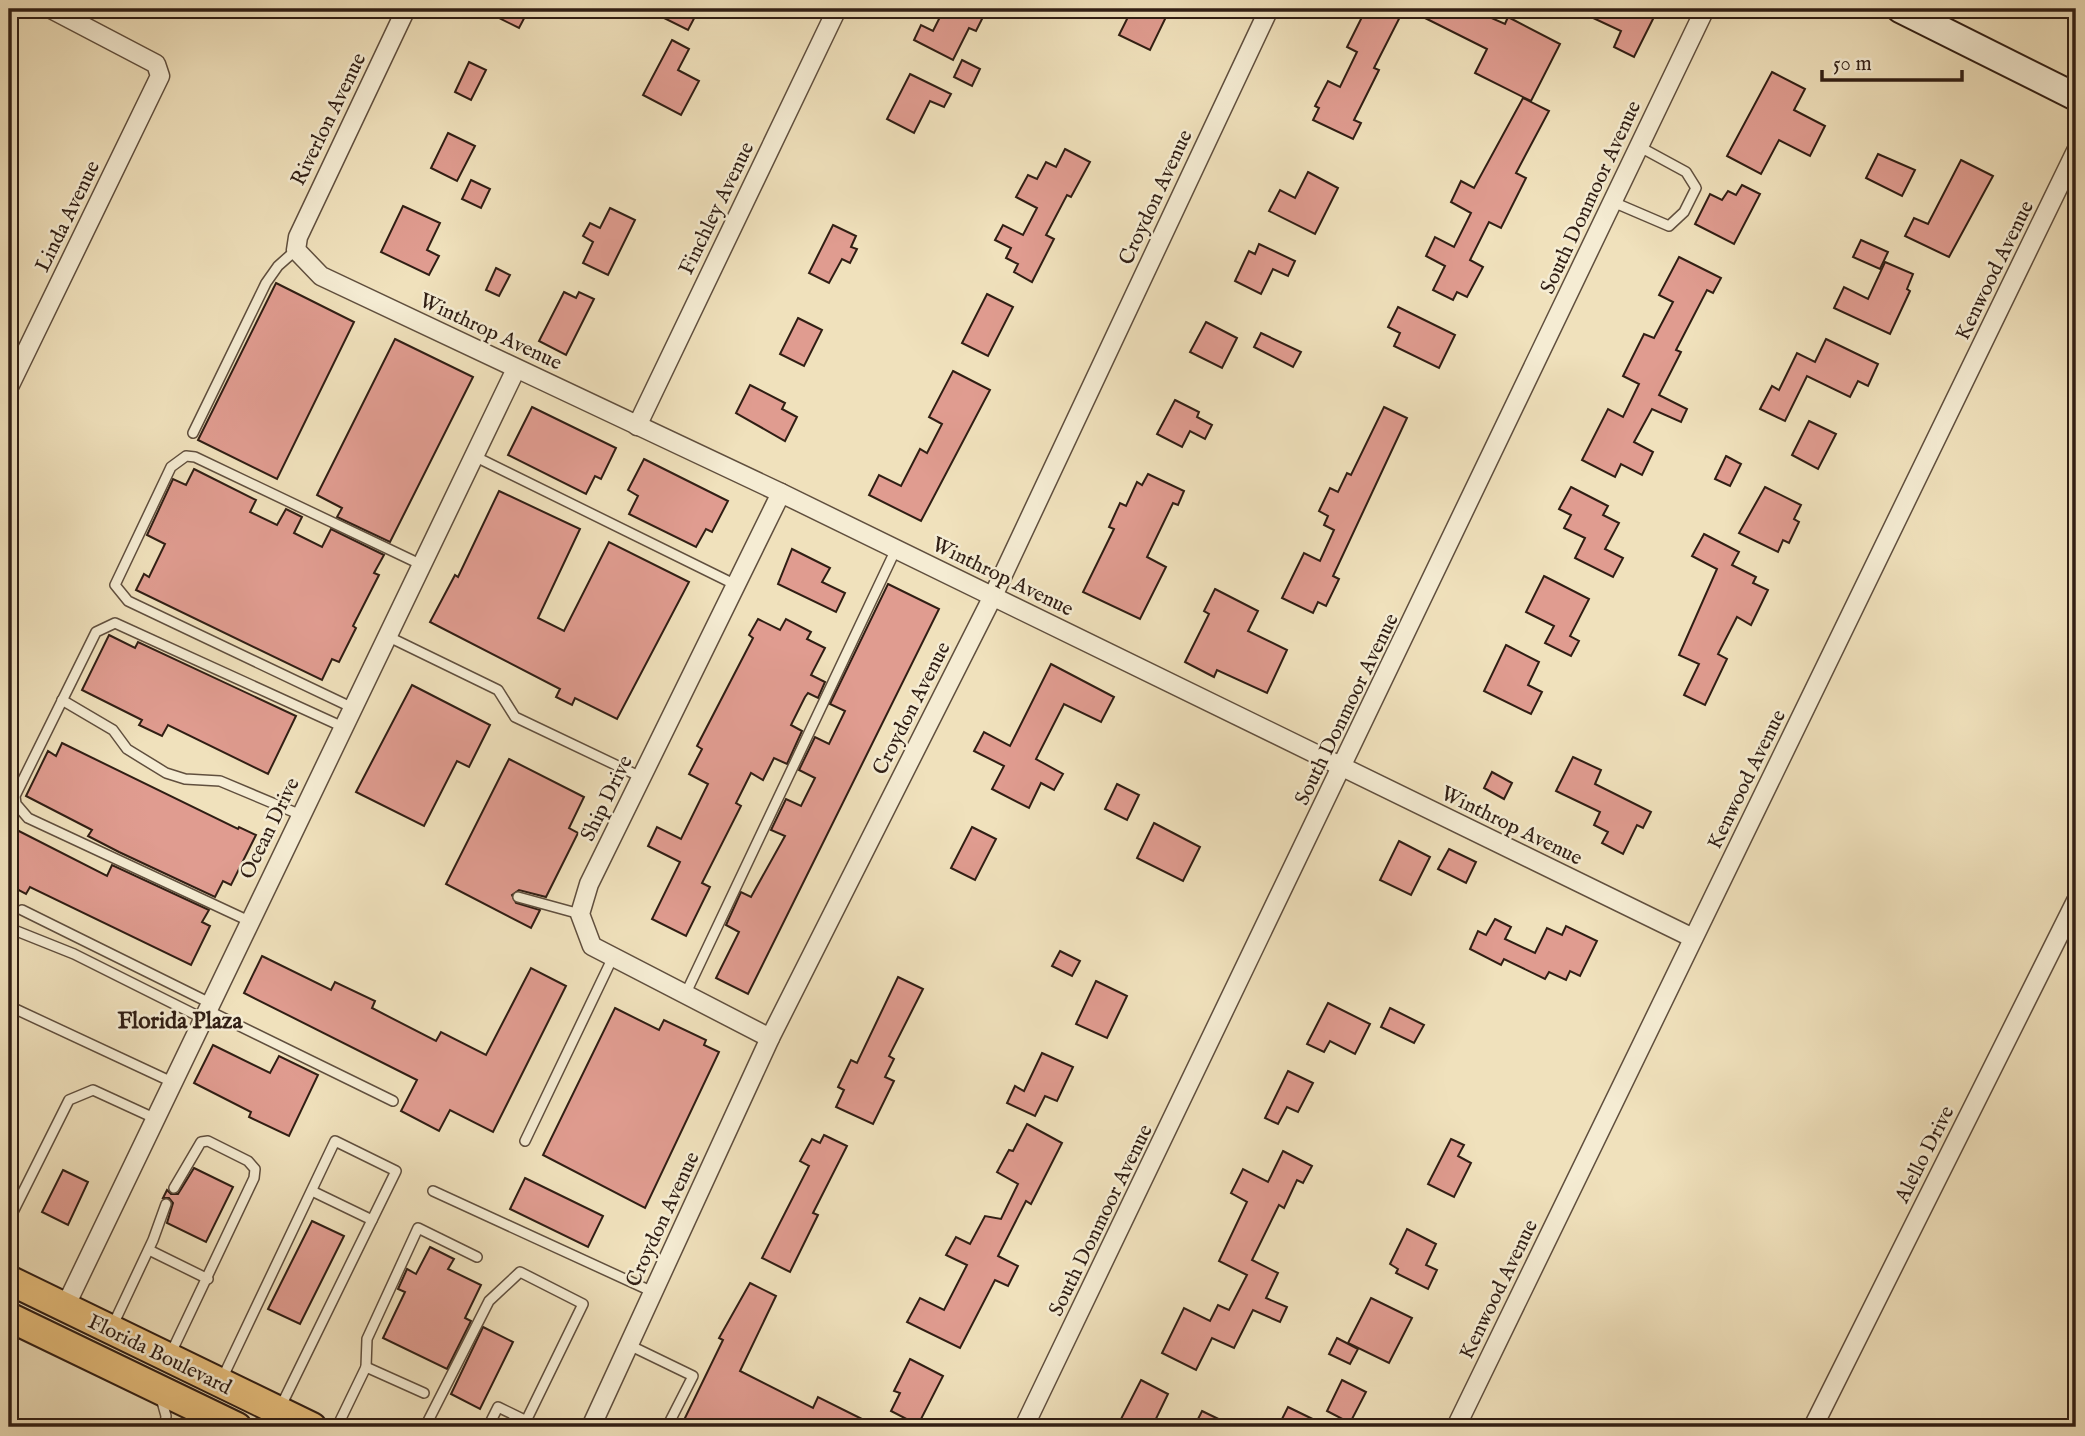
<svg xmlns="http://www.w3.org/2000/svg" width="2085" height="1436" font-family="'IM FELL English',serif">
  <style>
    .building { fill: #e09c90; stroke: #301e14; stroke-width: 2 }
    .lines { fill: none; stroke-linecap: round; stroke-linejoin: round }
    .lane-casing { stroke: #604f3e; stroke-width: 12 }
    .street-casing { stroke: #604f3e; stroke-width: 21 }
    .secondary-casing { stroke: #301e14; stroke-width: 30 }
    .primary-casing { stroke: #301e14; stroke-width: 32 }
    .lane { stroke: #f5ecd3; stroke-width: 9 }
    .street { stroke: #f5ecd3; stroke-width: 18 }
    .secondary { stroke: #f5ecd3; stroke-width: 26 }
    .primary { stroke: #e8c07e; stroke-width: 28 }
    .labels { text-anchor: middle; stroke-width: 5; stroke-linejoin: round; paint-order: stroke }
    .street-label { font-size: 21px; fill: #301e14; stroke: #f5ecd3 }
    .neighbourhood-label { font-size: 23px; font-weight: bold; fill: #301e14; stroke: #f5ecd3 }
  </style>
  <rect width="100%" height="100%" fill="#f0e1bc"/>
  <filter id="stains"><feTurbulence type="fractalNoise" baseFrequency=".00286" numOctaves="4"/><feColorMatrix values="0 0 0 0 .2 0 0 0 0 .09 0 0 0 0 .02 0 0 0 .5 -.17"/></filter>
  <radialGradient id="worn" r=".72"><stop offset=".6" stop-color="#630" stop-opacity="0"/><stop offset="1" stop-color="#630" stop-opacity=".3"/></radialGradient>
  <g class="building">
    <path d="M481 9H529L519 28Z"/>
    <path d="M646 9H699L688 30Z"/>
    <path d="M944 9H971L984 15 976 31 969 28 953 60 914 40 921 25 933 31Z"/>
    <path d="M1132 9H1148L1166 17 1150 50 1119 35Z"/>
    <path d="M1366 9H1404L1374 68 1379 70 1354 120 1361 123 1353 139 1313 120 1319 108 1315 106 1328 81 1340 87 1357 52 1347 47Z"/>
    <path d="M1407 9H1471L1505 24 1508 17 1560 44 1531 101 1475 73 1487 49Z"/>
    <path d="M1574 9H1658L1634 57 1614 47 1621 31Z"/>
    <path d="M672 40 689 49 678 70 699 81 681 115 643 95Z"/>
    <path d="M962 60 980 69 972 86 954 77Z"/>
    <path d="M469 62 486 70 471 100 455 92Z"/>
    <path d="M1772 72 1805 89 1794 110 1825 126 1810 156 1779 140 1761 174 1727 156Z"/>
    <path d="M910 74 951 94 944 107 930 101 914 133 887 119Z"/>
    <path d="M1523 98 1549 111 1516 173 1526 178 1501 228 1489 222 1470 260 1483 267 1467 297 1457 292 1453 300 1433 290 1445 266 1426 256 1435 237 1454 247 1471 213 1451 202 1461 181 1474 188Z"/>
    <path d="M448 133 475 146 457 181 431 168Z"/>
    <path d="M1065 149 1090 162 1071 197 1067 195 1046 235 1054 239 1032 282 1014 272 1018 264 1006 258 1011 248 995 240 1003 225 1023 235 1037 208 1016 197 1028 175 1037 179 1046 162 1056 167Z"/>
    <path d="M1878 154 1915 170 1902 196 1866 178Z"/>
    <path d="M1961 160 1993 176 1949 257 1905 236 1914 218 1928 224Z"/>
    <path d="M1308 172 1338 188 1315 234 1269 211 1280 190 1295 198Z"/>
    <path d="M471 180 490 189 481 208 462 199Z"/>
    <path d="M1742 185 1760 194 1734 244 1695 224 1710 194 1722 200 1728 191 1736 195Z"/>
    <path d="M403 206 440 223 427 250 439 256 429 275 381 252Z"/>
    <path d="M610 208 635 220 608 275 583 263 593 242 583 236 590 223 600 228Z"/>
    <path d="M833 225 856 236 851 247 857 249 850 263 842 259 829 283 809 273Z"/>
    <path d="M1861 240 1888 252 1880 269 1853 257Z"/>
    <path d="M1259 244 1295 261 1288 276 1273 269 1261 294 1235 281 1249 251 1255 254Z"/>
    <path d="M1679 257 1721 278 1713 293 1707 290 1676 350 1681 352 1659 395 1687 409 1681 422 1652 409 1634 442 1653 452 1642 475 1621 464 1615 477 1582 460 1608 409 1623 417 1639 384 1623 376 1644 334 1654 338 1673 302 1659 295Z"/>
    <path d="M1885 262 1913 274 1907 289 1910 291 1890 334 1834 308 1844 287 1868 299Z"/>
    <path d="M496 268 510 275 499 296 486 290Z"/>
    <path d="M276 283 354 322 277 479 198 440Z"/>
    <path d="M564 292 576 298 579 292 594 299 566 355 539 341Z"/>
    <path d="M987 294 1013 307 988 356 962 343Z"/>
    <path d="M1398 307 1455 335 1439 368 1394 346 1400 333 1388 327Z"/>
    <path d="M798 318 822 330 804 366 780 354Z"/>
    <path d="M1206 322 1237 338 1222 368 1190 352Z"/>
    <path d="M1261 333 1301 352 1293 367 1254 347Z"/>
    <path d="M395 339 473 377 390 542 337 517 342 508 317 495Z"/>
    <path d="M1826 339 1878 364 1868 386 1858 381 1850 397 1807 376 1785 421 1760 409 1772 386 1779 390 1797 353 1815 362Z"/>
    <path d="M953 371 990 390 921 521 869 495 879 475 901 486 920 449 927 453 942 424 929 417Z"/>
    <path d="M750 385 785 403 782 409 797 417 785 441 736 413Z"/>
    <path d="M1175 400 1199 412 1197 417 1212 425 1205 439 1190 431 1182 447 1157 434Z"/>
    <path d="M532 407 616 448 601 479 595 476 586 494 508 455Z"/>
    <path d="M1384 407 1407 418 1333 576 1339 579 1326 606 1318 602 1313 613 1282 598 1304 553 1320 561 1334 530 1324 525 1328 516 1319 511 1330 488 1338 492 1347 473 1351 475Z"/>
    <path d="M1809 421 1836 434 1818 469 1792 455Z"/>
    <path d="M1726 456 1741 464 1730 486 1715 479Z"/>
    <path d="M644 459 728 501 712 532 706 529 696 547 629 514 638 496 628 490Z"/>
    <path d="M194 469 256 500 250 512 277 525 286 509 302 517 294 533 322 547 331 529 384 555 374 573 379 575 353 626 356 628 339 662 332 659 322 680 136 590 144 574 149 577 165 544 147 535 173 479 186 485Z"/>
    <path d="M1148 474 1184 491 1178 505 1173 503 1147 557 1166 567 1140 619 1083 592 1114 529 1109 527 1120 503 1126 506 1137 482 1142 485Z"/>
    <path d="M1571 487 1608 506 1603 515 1619 523 1605 549 1623 558 1613 577 1575 558 1585 538 1564 528 1571 515 1559 509Z"/>
    <path d="M1765 487 1801 505 1794 519 1799 522 1789 543 1783 540 1778 552 1739 533Z"/>
    <path d="M499 491 580 529 538 618 564 631 609 542 689 582 617 719 575 698 572 705 556 697 560 689 430 622 455 575 458 577Z"/>
    <path d="M1704 534 1739 552 1732 565 1756 577 1753 583 1768 590 1751 625 1737 617 1718 654 1727 659 1705 705 1684 695 1699 664 1679 655 1717 569 1692 556Z"/>
    <path d="M792 549 830 568 822 582 845 593 836 612 778 584Z"/>
    <path d="M1544 576 1589 599 1570 636 1579 641 1571 656 1545 643 1554 626 1526 612Z"/>
    <path d="M888 584 939 609 748 994 716 978 739 932 726 925 741 892 751 897 785 836 771 830 786 799 801 806 815 778 799 770 815 737 829 744 845 711 830 704Z"/>
    <path d="M1215 589 1258 611 1248 631 1287 650 1267 693 1217 670 1214 677 1185 662 1209 614 1204 611Z"/>
    <path d="M758 619 780 630 786 619 811 632 807 639 825 648 811 675 825 682 818 698 808 693 805 697 791 725 802 731 787 764 774 758 763 780 751 773 736 803 741 806 702 883 710 887 686 936 652 919 680 862 648 846 657 827 681 839 708 784 689 774 702 749 697 746 753 638 749 635Z"/>
    <path d="M109 635 135 648 138 642 296 716 268 774 168 725 162 736 139 725 142 720 82 690Z"/>
    <path d="M1506 645 1539 662 1528 685 1542 692 1531 714 1484 691Z"/>
    <path d="M1051 664 1114 697 1101 722 1064 704 1036 759 1063 774 1054 790 1041 783 1029 808 992 789 1004 766 974 751 984 732 1010 746Z"/>
    <path d="M412 685 490 725 469 767 457 761 424 826 356 792Z"/>
    <path d="M62 743 238 829 239 827 256 835 231 885 223 881 215 897 119 852 88 836 92 830 26 796 48 751 56 756Z"/>
    <path d="M1573 757 1601 770 1595 784 1651 812 1643 828 1637 825 1623 854 1602 843 1608 832 1594 825 1600 812 1556 791Z"/>
    <path d="M509 759 584 797 569 828 578 833 546 897 519 890 512 895 516 903 540 910 531 928 446 884Z"/>
    <path d="M1492 772 1512 783 1504 799 1484 788Z"/>
    <path d="M1117 784 1139 795 1127 820 1105 809Z"/>
    <path d="M1154 823 1200 847 1183 881 1137 858Z"/>
    <path d="M9 826 107 876 112 865 209 910 202 922 210 926 191 965 30 887 26 894 9 885Z"/>
    <path d="M972 827 996 839 975 880 951 868Z"/>
    <path d="M1399 841 1430 857 1411 895 1380 880Z"/>
    <path d="M1449 849 1476 862 1466 883 1438 869Z"/>
    <path d="M1495 919 1511 927 1505 939 1535 953 1547 928 1562 935 1566 926 1597 941 1580 976 1570 971 1566 980 1549 972 1545 979 1504 959 1501 965 1470 949 1478 931 1486 935Z"/>
    <path d="M1060 951 1080 961 1072 976 1052 966Z"/>
    <path d="M262 956 331 990 335 982 375 1001 372 1008 436 1041 441 1032 486 1055 531 968 566 986 493 1132 450 1110 439 1131 401 1111 417 1080 244 993Z"/>
    <path d="M898 977 923 989 889 1056 894 1059 885 1077 894 1081 873 1124 836 1107 844 1090 838 1087 851 1060 857 1063Z"/>
    <path d="M1096 981 1127 996 1107 1038 1076 1024Z"/>
    <path d="M1328 1003 1370 1024 1355 1054 1330 1041 1324 1052 1307 1044Z"/>
    <path d="M615 1008 659 1030 664 1020 706 1040 704 1045 719 1052 645 1208 543 1155Z"/>
    <path d="M1390 1008 1424 1025 1414 1043 1381 1027Z"/>
    <path d="M213 1045 270 1073 279 1056 318 1075 289 1136 249 1117 251 1112 194 1083Z"/>
    <path d="M1042 1053 1073 1067 1057 1101 1045 1096 1035 1116 1007 1103 1015 1086 1024 1091Z"/>
    <path d="M1288 1071 1313 1083 1298 1112 1287 1107 1278 1124 1265 1118Z"/>
    <path d="M1027 1124 1062 1143 1031 1204 1026 1201 998 1256 1018 1266 1008 1286 995 1280 960 1348 907 1322 920 1298 944 1310 967 1265 946 1255 956 1237 970 1244 985 1216 1001 1219 1018 1184 997 1172 1009 1150 1013 1151Z"/>
    <path d="M824 1135 847 1146 813 1213 818 1215 790 1272 762 1258 809 1166 800 1161 812 1139 820 1143Z"/>
    <path d="M1451 1139 1464 1145 1458 1156 1471 1163 1454 1197 1428 1184Z"/>
    <path d="M1283 1151 1312 1166 1303 1183 1297 1180 1284 1208 1279 1205 1252 1260 1278 1273 1266 1298 1287 1307 1280 1322 1253 1310 1234 1348 1212 1338 1196 1370 1162 1353 1184 1308 1210 1321 1218 1305 1229 1310 1247 1275 1219 1261 1247 1202 1231 1193 1243 1169 1268 1182Z"/>
    <path d="M194 1168 233 1187 206 1242 167 1223 173 1203 169 1198H163L167 1190 171 1194H178Z"/>
    <path d="M63 1170 88 1182 68 1225 42 1212Z"/>
    <path d="M525 1178 603 1216 588 1247 510 1209Z"/>
    <path d="M312 1221 344 1236 300 1324 268 1309Z"/>
    <path d="M1407 1229 1436 1244 1426 1265 1437 1270 1428 1289 1396 1273 1398 1269 1390 1264Z"/>
    <path d="M430 1247 454 1259 448 1269 481 1285 465 1318 471 1321 447 1369 383 1338 405 1292 398 1289 407 1269 416 1274Z"/>
    <path d="M750 1283 776 1296 740 1371 813 1408 818 1397 878 1427H699L684 1420 723 1340 719 1338Z"/>
    <path d="M1371 1298 1412 1318 1389 1363 1348 1343Z"/>
    <path d="M483 1327 513 1342 480 1409 451 1394Z"/>
    <path d="M1337 1338 1358 1349 1350 1364 1329 1354Z"/>
    <path d="M910 1359 943 1376 918 1425 891 1411 900 1393 894 1391Z"/>
    <path d="M1141 1380 1168 1394 1152 1427H1133L1120 1421Z"/>
    <path d="M1342 1380 1366 1392 1350 1423 1327 1411Z"/>
    <path d="M1288 1407 1329 1427H1278Z"/>
    <path d="M1202 1411 1235 1427H1194Z"/>
  </g>
  <g class="lines">
    <defs>
      <g id="lane">
        <path d="M1538 9 1541 10"/>
        <path d="M1613 202 1669 226 1684 212 1696 188 1686 172 1640 147"/>
        <path d="M193 433 266 283 278 266 296 250"/>
        <path d="M474 456 736 585"/>
        <path d="M387 636 498 690 515 717 641 777"/>
        <path d="M62 700 113 730 127 749 166 773 185 779 220 781 301 815"/>
        <path d="M353 708 128 601 115 585 171 467 186 456 195 457 422 565"/>
        <path d="M518 897 580 914"/>
        <path d="M22 910 210 1003"/>
        <path d="M249 921 28 818 16 804 15 796 96 632 115 623 343 727"/>
        <path d="M9 928 74 954 202 1018"/>
        <path d="M685 995 896 549"/>
        <path d="M9 1006 172 1082"/>
        <path d="M207 1010 393 1101"/>
        <path d="M525 1141 613 957"/>
        <path d="M312 1191 372 1220"/>
        <path d="M433 1191 653 1292"/>
        <path d="M9 1220 69 1100 93 1090 154 1118"/>
        <path d="M149 1250 208 1279"/>
        <path d="M112 1327 153 1240 166 1204"/>
        <path d="M629 1345 693 1376 667 1427"/>
        <path d="M171 1353 254 1178 255 1169 248 1161 208 1141 201 1142 174 1188"/>
        <path d="M366 1367 367 1339 418 1228 477 1257"/>
        <path d="M221 1381 335 1141 396 1171 281 1406"/>
        <path d="M161 1398 166 1416 165 1427"/>
        <path d="M9 1422 19 1427"/>
        <path d="M337 1427 366 1367 424 1393"/>
        <path d="M425 1427 489 1301 520 1272 583 1304 526 1421"/>
        <path d="M488 1427 498 1407 539 1427"/>
      </g>
      <g id="street">
        <path d="M406 9 298 237 296 250 321 276 781 493 1693 938"/>
        <path d="M9 387 160 76 156 64 51 9"/>
        <path d="M637 426 837 9"/>
        <path d="M770 1038 592 946 580 914 589 884 781 493"/>
        <path d="M65 1307 516 369"/>
        <path d="M591 1427 770 1038 993 596 1269 9"/>
        <path d="M1024 1427 1705 9"/>
        <path d="M1456 1427 2076 151"/>
        <path d="M1813 1427 2076 901"/>
      </g>
      <path id="secondary" d="M1900 9 2076 97"/>
      <g id="primary">
        <path d="M9 1280 312 1427"/>
        <path d="M9 1317 237 1427"/>
      </g>
    </defs>
    <use href="#lane" class="lane-casing"/>
    <use href="#street" class="street-casing"/>
    <use href="#secondary" class="secondary-casing"/>
    <use href="#primary" class="primary-casing"/>
    <use href="#lane" class="lane"/>
    <use href="#street" class="street"/>
    <use href="#secondary" class="secondary"/>
    <use href="#primary" class="primary"/>
  </g>
  <g class="labels">
    <g class="street-label">
      <text transform="translate(328 119) rotate(-64)" y="7">Riverlon Avenue</text>
      <text transform="translate(1155 197) rotate(-65)" y="7">Croydon Avenue</text>
      <text transform="translate(1590 197) rotate(-65)" y="7">South Donmoor Avenue</text>
      <text transform="translate(716 208) rotate(-64)" y="7">Finchley Avenue</text>
      <text transform="translate(67 216) rotate(-64)" y="7">Linda Avenue</text>
      <text transform="translate(1994 270) rotate(-64)" y="7">Kenwood Avenue</text>
      <text transform="translate(491 331) rotate(25)" y="7">Winthrop Avenue</text>
      <text transform="translate(1003 576) rotate(26)" y="7">Winthrop Avenue</text>
      <text transform="translate(911 708) rotate(-63)" y="7">Croydon Avenue</text>
      <text transform="translate(1346 709) rotate(-64)" y="7">South Donmoor Avenue</text>
      <text transform="translate(1746 779) rotate(-64)" y="7">Kenwood Avenue</text>
      <text transform="translate(606 798) rotate(-64)" y="7">Ship Drive</text>
      <text transform="translate(1512 825) rotate(26)" y="7">Winthrop Avenue</text>
      <text transform="translate(269 828) rotate(-64)" y="7">Ocean Drive</text>
      <text transform="translate(1924 1154) rotate(-63)" y="7">Alello Drive</text>
      <text transform="translate(662 1219) rotate(-65)" y="7">Croydon Avenue</text>
      <text transform="translate(1100 1220) rotate(-64)" y="7">South Donmoor Avenue</text>
      <text transform="translate(1498 1289) rotate(-64)" y="7">Kenwood Avenue</text>
      <text transform="translate(160 1354) rotate(26)" y="7">Florida Boulevard</text>
    </g>
    <g class="neighbourhood-label">
      <text x="180" y="1028">Florida Plaza</text>
    </g>
  </g>
  <rect width="2085" height="1436" fill="none" stroke="#f0e1bc" stroke-width="35"/>
  <rect x="10" y="10" width="2064" height="1415" fill="none" stroke="#301e14" stroke-width="3.5"/>
  <rect x="18" y="18" width="2050" height="1401" fill="none" stroke="#301e14" stroke-width="2"/>
  <path d="M1822 70v10h140v-10" fill="none" stroke="#301e14" stroke-width="3.5"/>
  <text x="1833" y="70" font-size="21" fill="#301e14" stroke="#f5ecd3" stroke-width="5" paint-order="stroke">50 m</text>
  <rect width="100%" height="100%" filter="url(#stains)"/>
  <rect width="100%" height="100%" fill="url(#worn)"/>
</svg>
